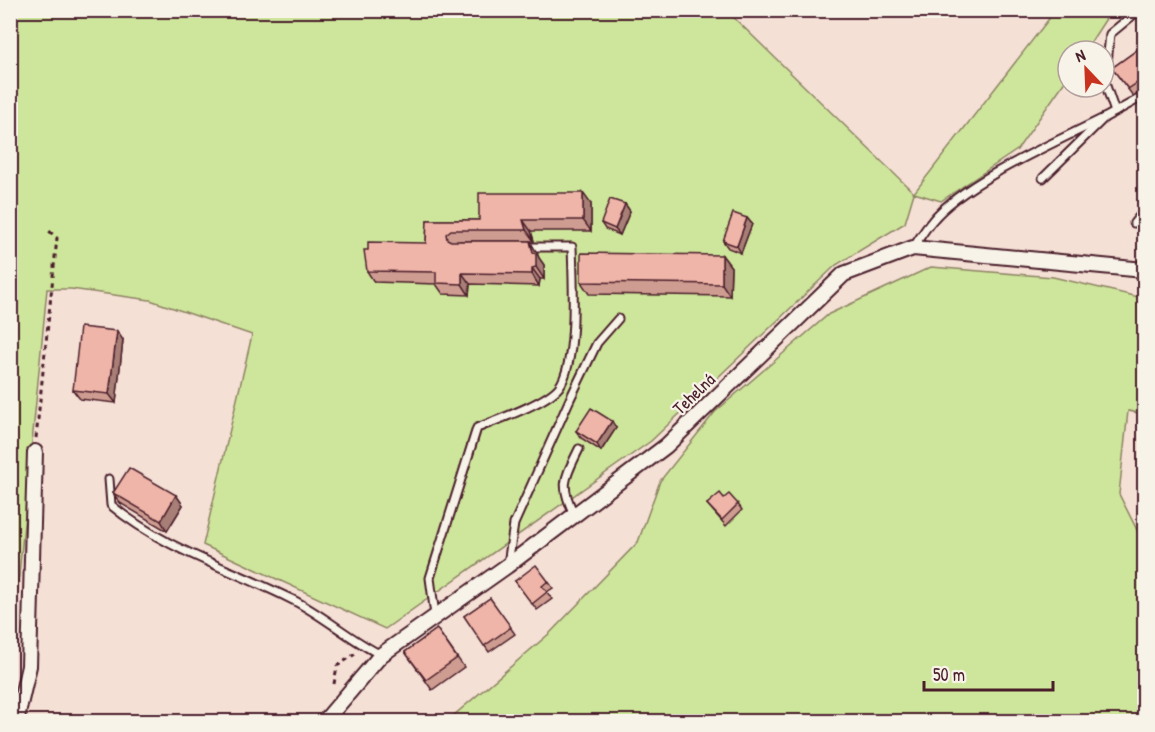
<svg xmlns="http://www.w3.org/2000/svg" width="1155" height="732" font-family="'Patrick Hand',sans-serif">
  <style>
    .green { fill: #cee69b; stroke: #8c8263; stroke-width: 1.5 }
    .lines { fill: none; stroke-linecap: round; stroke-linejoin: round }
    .service-casing { stroke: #4a1f2b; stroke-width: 11 }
    .minor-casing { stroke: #4a1f2b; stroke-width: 18 }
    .path { stroke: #4a1f2b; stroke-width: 3; stroke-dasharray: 4.5 4.5; stroke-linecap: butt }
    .service { stroke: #f7f3e8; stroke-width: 7 }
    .minor { stroke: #f7f3e8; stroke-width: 14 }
    .wall { fill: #ce9c90; stroke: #4a1f2b; stroke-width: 1.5 }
    .shaded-wall { fill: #a77f76; stroke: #4a1f2b; stroke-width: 1.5 }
    .building { fill: #efb5a8; stroke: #4a1f2b; stroke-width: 1.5 }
    .labels { text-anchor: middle; stroke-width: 4.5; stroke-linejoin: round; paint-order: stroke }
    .street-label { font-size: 18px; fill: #4a1f2b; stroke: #f7f3e8 }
  </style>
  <rect width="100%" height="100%" fill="#f5e0d5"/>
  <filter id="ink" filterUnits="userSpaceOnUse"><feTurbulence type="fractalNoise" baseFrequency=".0167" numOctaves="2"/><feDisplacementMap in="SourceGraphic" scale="12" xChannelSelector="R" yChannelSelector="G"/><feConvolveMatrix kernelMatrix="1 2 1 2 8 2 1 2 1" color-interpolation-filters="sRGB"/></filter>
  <g filter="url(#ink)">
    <g class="green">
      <path d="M11 11H727L914 193 1055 11H1111L1085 51H1068V77L1017 150 941 201 914 193 905 223 836 265 651 441 385 629 203 545 252 335 150 300 71 289H47L11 657Z"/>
      <path d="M931 267 1053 277 1143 298 1144 414 1128 411 1119 494 1144 544V721L446 722 550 633 638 542 660 481 715 412 829 314Z"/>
    </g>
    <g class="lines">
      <defs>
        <g id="service">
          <path d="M1115 112 1105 83 1110 34 1139 10"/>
          <path d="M1043 178 1104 118 1144 96"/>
          <path d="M1134 223 1144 211"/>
          <path d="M913 248C919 239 925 229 932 221 963 182 1058 141 1104 118"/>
          <path d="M109 479 111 505C162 548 231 569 291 599 322 614 349 639 381 655"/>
          <path d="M574 514C559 484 565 478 579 449"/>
          <path d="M508 564 514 524 570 399 597 343 618 319"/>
          <path d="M435 615 430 578 477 428C497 420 546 403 559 387 578 362 573 278 572 247H526"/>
        </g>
        <g id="minor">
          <path d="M16 722 29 666 35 452"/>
          <path d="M324 722 381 655 507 566 666 446 844 274 913 248 1144 270"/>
        </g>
      </defs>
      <use href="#service" class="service-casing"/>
      <use href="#minor" class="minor-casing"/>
      <g class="path">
        <path d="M36 438 57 238 47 229"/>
        <path d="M334 684 337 666 355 654"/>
      </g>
      <use href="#service" class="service"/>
      <use href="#minor" class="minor"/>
    </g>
    <g class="wall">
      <path d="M1144 45V88L1133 96 1112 68Z"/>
      <path d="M591 204V231H531L534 241H459L537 253 539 258 544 265V279H540L539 286 470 284 469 295 443 294 436 284 374 282 367 271 426 243 427 220H479Z"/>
      <path d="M625 204 630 211 620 235 605 229 601 223Z"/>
      <path d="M747 218 752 224 741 253 728 248 723 241Z"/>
      <path d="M722 255 731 267 730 296 589 294 581 282Z"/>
      <path d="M123 340 116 403 80 399 73 390Z"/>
      <path d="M616 428 601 451 581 438 576 431Z"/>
      <path d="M113 493 176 495 183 505 167 531 120 503Z"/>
      <path d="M724 498 738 504 742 510 726 526 707 504Z"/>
      <path d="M515 581H548L553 588 547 592 552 599 537 610Z"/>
      <path d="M490 598 515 634 489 652 464 616Z"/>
      <path d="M437 629 464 667 432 690 405 652Z"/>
    </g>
    <g class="shaded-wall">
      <path d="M583 193 591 204V231L583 220Z"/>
      <path d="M625 204 630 211 620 235 615 229Z"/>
      <path d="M747 218 752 224 741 253 737 246Z"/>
      <path d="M523 220 531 231 534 241 526 230Z"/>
      <path d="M530 241 537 253 539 258 544 265V279L536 267Z"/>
      <path d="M722 255 731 267 730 296 722 284Z"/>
      <path d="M532 268 540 279 539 286 532 274Z"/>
      <path d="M462 273 470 284 469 295 462 284Z"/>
      <path d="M117 331 123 340 116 403 109 394Z"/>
      <path d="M612 421 616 428 601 451 597 444Z"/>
      <path d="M176 495 183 505 167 531 161 521Z"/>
    </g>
    <g class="building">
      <path d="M1144 45V78L1128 89 1112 68Z"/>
      <path d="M479 193H583V220H523L526 230H451L446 234 447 239 451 241H530L533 253 536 254V267L532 268V274L462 273V284L436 283V272L367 271 364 250H368V242L426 243 427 220H479Z"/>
      <path d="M610 199 625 204 615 229 601 223Z"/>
      <path d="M733 213 747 218 737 246 723 241Z"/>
      <path d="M581 253 722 255V284L581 282Z"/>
      <path d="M80 327 117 331 109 394 73 390Z"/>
      <path d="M591 408 612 421 597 444 576 431Z"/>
      <path d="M129 468 176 495 161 521 113 493Z"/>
      <path d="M720 493 724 498 729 494 738 504 722 520 707 504Z"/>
      <path d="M536 565 548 581 542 586 547 592 532 604 515 581Z"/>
      <path d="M490 598 511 627 484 646 464 616Z"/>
      <path d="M437 629 457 658 426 680 405 652Z"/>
    </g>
  </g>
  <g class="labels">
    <g class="street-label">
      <text transform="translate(694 394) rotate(-44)" y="6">Tehelná</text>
    </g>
  </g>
  <rect width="1155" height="732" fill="none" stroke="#f7f3e8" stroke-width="36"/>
  <rect x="18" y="18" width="1119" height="696" fill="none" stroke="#4a1f2b" stroke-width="2" filter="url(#ink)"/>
  <g transform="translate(1086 69) rotate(337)"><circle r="28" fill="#f7f3e8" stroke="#b29e9c" stroke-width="1.5"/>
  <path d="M0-4.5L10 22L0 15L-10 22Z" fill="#c8321e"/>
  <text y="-9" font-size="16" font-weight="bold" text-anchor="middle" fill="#4a1f2b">N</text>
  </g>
  <path d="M924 681v9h129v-9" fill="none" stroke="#4a1f2b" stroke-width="3"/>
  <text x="933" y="681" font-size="18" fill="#4a1f2b" stroke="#f7f3e8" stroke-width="4.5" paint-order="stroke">50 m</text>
</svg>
